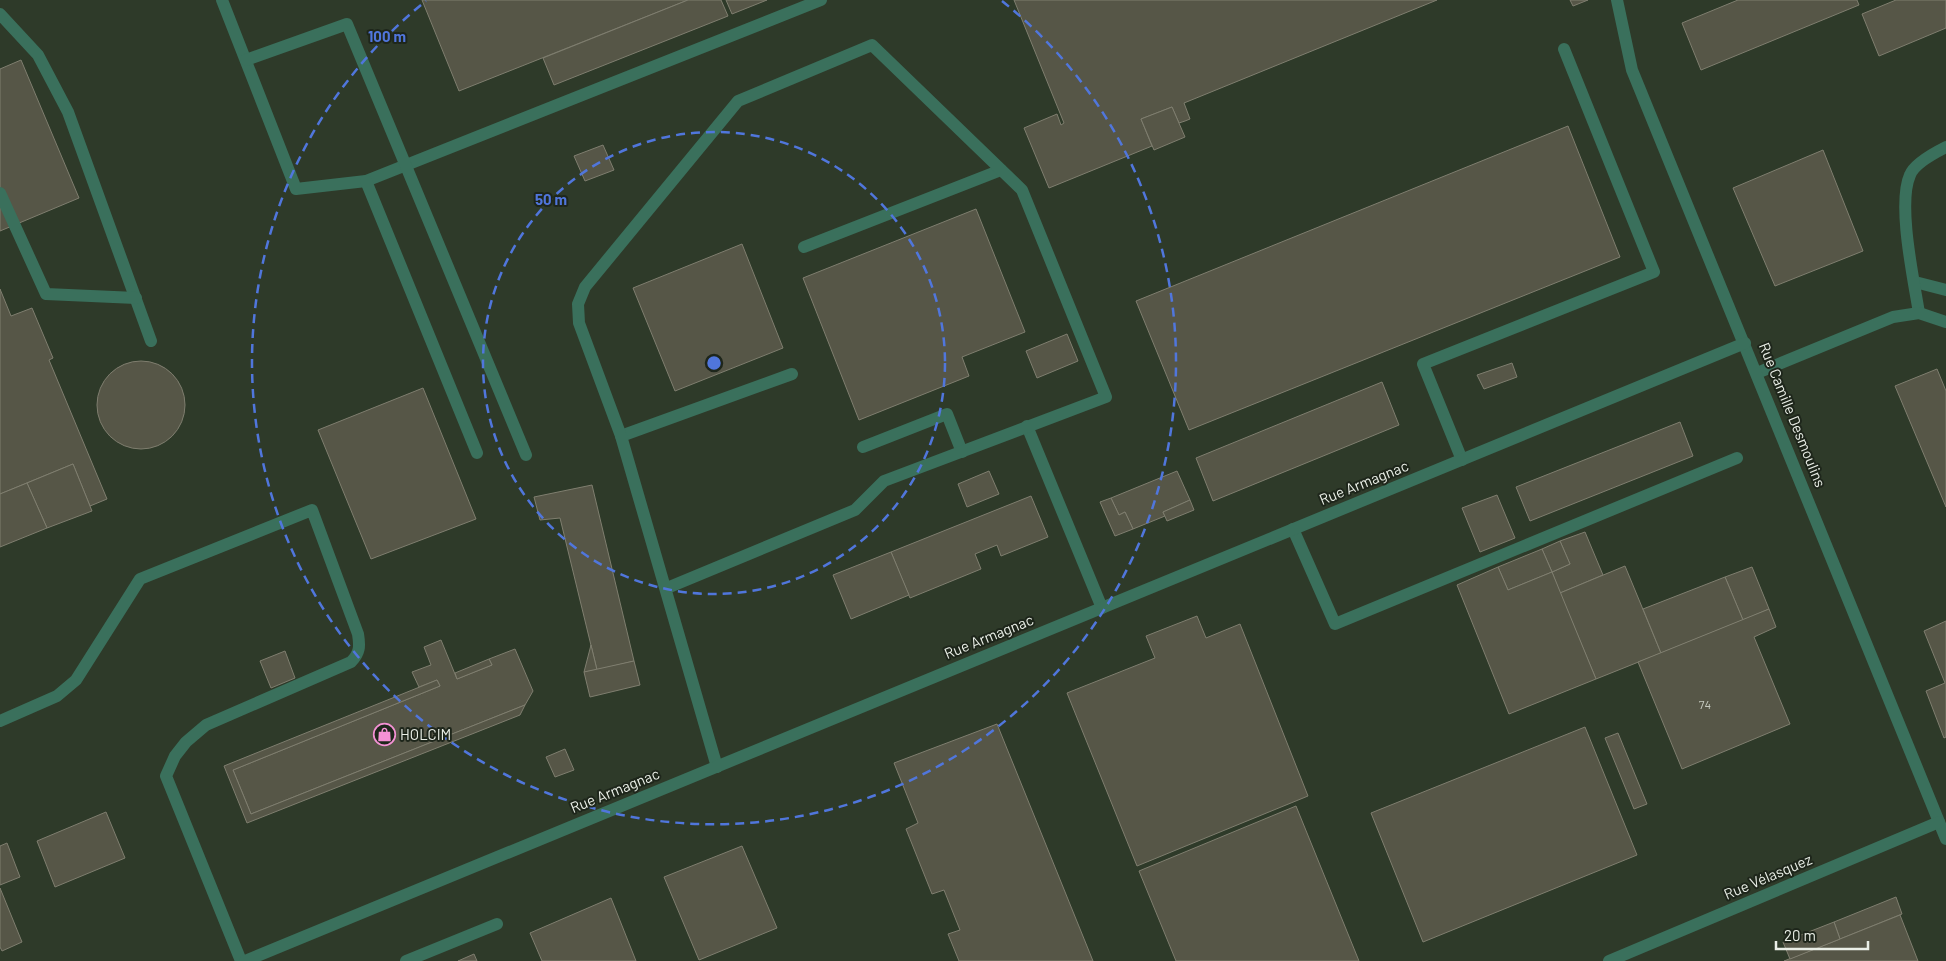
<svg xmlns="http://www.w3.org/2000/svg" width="1946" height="961" font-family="Barlow,sans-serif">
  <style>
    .built { fill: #2e3a29 }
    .building { fill: #565647; stroke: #7f7e6f }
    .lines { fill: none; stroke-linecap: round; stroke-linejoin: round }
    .service { stroke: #3a705c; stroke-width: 12 }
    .minor { stroke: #3a705c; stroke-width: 12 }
    .ring { fill: none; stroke: #5076dc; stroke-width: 2.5; stroke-dasharray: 9 6 }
    .labels { text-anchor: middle; stroke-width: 4; stroke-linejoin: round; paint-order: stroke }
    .number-label { font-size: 12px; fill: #c5c9bf }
    .street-label { font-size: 15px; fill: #eaefe7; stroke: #1e261b }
    .poi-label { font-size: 15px; fill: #eaefe7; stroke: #1e261b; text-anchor: start }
    .centre { fill: #5076dc; stroke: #1e261b; stroke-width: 2.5 }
    .ring-label { font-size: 15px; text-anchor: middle; font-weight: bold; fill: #5076dc; stroke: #1e261b; stroke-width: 4; stroke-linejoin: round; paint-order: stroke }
  </style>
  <rect width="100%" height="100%" fill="#282f24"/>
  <rect class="built" x="0" y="0" width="1946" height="961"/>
  <g class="building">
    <path d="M422 0H688L459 91Z"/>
    <path d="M688 0H721L728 16 554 85 543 58Z"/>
    <path d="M726 0H767L732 14Z"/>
    <path d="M1014 0H1437L1184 103 1190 119 1185 121 1179 123 1172 107 1141 119 1152 146 1049 188 1024 128 1057 114 1061 125 1064 123Z"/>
    <path d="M1570 0H1588L1573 6Z"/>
    <path d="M1738 0H1857L1859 5 1701 70 1682 23Z"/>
    <path d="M1896 0H1946V28L1879 56 1862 14Z"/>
    <path d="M21 60 79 198 0 231V69Z"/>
    <path d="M1172 107 1185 137 1154 150 1141 119Z"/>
    <path d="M1568 126 1620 257 1189 430 1136 301Z"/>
    <path d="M603 145 614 170 585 181 574 156Z"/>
    <path d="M1823 150 1863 251 1775 286 1733 188Z"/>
    <path d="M976 209 1025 332 962 357 969 376 859 420 803 278Z"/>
    <path d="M742 244 783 348 675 391 633 288Z"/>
    <path d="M0 289 11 316 32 308 53 358 49 360 107 499 90 506 73 464 0 494Z"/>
    <path d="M1067 334 1078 361 1037 378 1026 351Z"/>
    <circle cx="141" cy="405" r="44"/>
    <path d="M1512 363 1517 377 1484 389 1477 375Z"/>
    <path d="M1937 369 1946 391V507L1895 386Z"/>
    <path d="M1382 382 1399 425 1213 501 1196 458Z"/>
    <path d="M423 388 476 519 371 559 318 430Z"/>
    <path d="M1680 422 1693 456 1530 521 1516 487Z"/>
    <path d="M73 464 92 511 47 528 27 483Z"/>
    <path d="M989 471 999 494 967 507 958 484Z"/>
    <path d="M1177 471 1190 500 1163 512 1165 516 1133 529 1125 512 1119 515 1111 498Z"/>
    <path d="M27 483 47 528 0 547V494Z"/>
    <path d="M592 485 634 661 597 670 560 518 540 520 534 497Z"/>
    <path d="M1497 495 1515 538 1480 552 1462 508Z"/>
    <path d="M1031 496 1048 537 1001 556 997 545 975 554 981 569 910 598 891 552Z"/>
    <path d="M1111 498 1119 515 1125 512 1133 529 1115 536 1100 502Z"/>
    <path d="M1190 500 1194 510 1167 521 1163 512Z"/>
    <path d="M1585 532 1603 575 1560 593 1552 572 1570 564 1560 541Z"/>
    <path d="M1560 541 1570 564 1552 572 1542 549Z"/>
    <path d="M1542 549 1552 572 1508 590 1498 567Z"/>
    <path d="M891 552 909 595 851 619 833 575Z"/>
    <path d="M1625 566 1661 653 1596 679 1560 593Z"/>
    <path d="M1498 567 1508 590 1552 572 1596 679 1509 714 1457 585Z"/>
    <path d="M1752 567 1769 609 1743 620 1725 577Z"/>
    <path d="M1725 577 1743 620 1661 653 1643 609Z"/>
    <path d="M1769 609 1776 627 1754 637 1790 724 1682 769 1638 662Z"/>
    <path d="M1197 616 1206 638 1240 624 1308 796 1137 866 1067 693 1155 658 1146 636Z"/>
    <path d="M1946 621V737L1944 738 1926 691 1945 683 1924 631Z"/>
    <path d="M441 640 457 679 492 665 489 659 515 649 533 691 525 705 251 814 233 770 440 686 437 680 419 687 412 672 431 665 424 647Z"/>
    <path d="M591 645 597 670 584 672Z"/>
    <path d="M285 651 295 678 271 688 260 661Z"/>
    <path d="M489 659 492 665 457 679 455 673Z"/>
    <path d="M634 661 640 685 590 697 584 672Z"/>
    <path d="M437 680 440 686 233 770 251 814 525 705 520 715 247 823 224 766Z"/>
    <path d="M997 724 1093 961H959L948 934 960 930 944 890 932 894 906 829 918 823 894 763Z"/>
    <path d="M1585 727 1637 855 1423 942 1371 813Z"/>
    <path d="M1618 733 1647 804 1634 809 1605 738Z"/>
    <path d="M565 749 574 770 555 777 546 757Z"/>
    <path d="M1296 806 1359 961H1176L1139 871Z"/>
    <path d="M106 812 125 858 55 887 37 841Z"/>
    <path d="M7 843 20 877 0 885V846Z"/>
    <path d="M742 846 777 928 699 960 664 877Z"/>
    <path d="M0 888 22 942 2 951 0 947Z"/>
    <path d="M1896 897 1902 914 1840 939 1834 922Z"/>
    <path d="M611 898 636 961H542L530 933Z"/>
    <path d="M1900 915 1918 961H1784L1840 939Z"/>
    <path d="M1834 922 1840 939 1790 959 1783 942Z"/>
    <path d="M474 954 477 961H458Z"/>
  </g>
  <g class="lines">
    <g class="service">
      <path d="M222 0 296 189 366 181 821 0"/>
      <path d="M0 14 38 55 68 112 151 341"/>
      <path d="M246 60 347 24 526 455"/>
      <path d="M366 181 477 453"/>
      <path d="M0 193 46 294 136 298"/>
      <path d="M804 247 1001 170"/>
      <path d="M1915 282 1946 290"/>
      <path d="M1919 313C1914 281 1897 204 1910 175 1914 164 1936 152 1946 147"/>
      <path d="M1757 373 1893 317 1919 313 1946 322"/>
      <path d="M1027 426 1102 608"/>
      <path d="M621 436 792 374"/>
      <path d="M863 447 947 414 962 452"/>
      <path d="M1462 460 1423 364 1654 272 1564 49"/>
      <path d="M1293 529 1335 624 1737 458"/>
      <path d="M667 588 855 510 884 481 1106 397 1022 190 872 45 738 101 585 287 578 304 579 323 621 436 717 767"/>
      <path d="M0 721 57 696 76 680 140 579 312 510 358 634C360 646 360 653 351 662L206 725 186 742 175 756 166 776 241 961"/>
      <path d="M406 961 497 924"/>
    </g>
    <g class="minor">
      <path d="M1617 0 1632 70 1946 839"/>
      <path d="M245 961 1745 343"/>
      <path d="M1609 961 1939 822"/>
    </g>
  </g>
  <g class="ring">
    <circle cx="714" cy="363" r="231"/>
    <path d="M1002 1A462 462 0 1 1 426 1"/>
  </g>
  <defs>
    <symbol id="shop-ring" viewBox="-11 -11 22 22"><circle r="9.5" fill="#1e261b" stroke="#f491d4" stroke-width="1.5"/><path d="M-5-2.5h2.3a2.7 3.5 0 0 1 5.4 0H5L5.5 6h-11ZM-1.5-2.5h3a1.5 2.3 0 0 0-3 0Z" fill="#f491d4"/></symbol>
  </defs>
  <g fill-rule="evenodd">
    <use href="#shop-ring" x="372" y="722" width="25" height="25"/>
  </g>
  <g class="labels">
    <g class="number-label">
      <text x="1705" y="709">74</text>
    </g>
    <g class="street-label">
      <text transform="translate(1792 415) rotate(68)" y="5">Rue Camille Desmoulins</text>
      <text transform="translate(1364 483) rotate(-22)" y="5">Rue Armagnac</text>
      <text transform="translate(989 637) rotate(-22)" y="5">Rue Armagnac</text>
      <text transform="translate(615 791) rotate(-22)" y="5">Rue Armagnac</text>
      <text transform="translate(1768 877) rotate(-23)" y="5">Rue Vélasquez</text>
    </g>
    <g class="poi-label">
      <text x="400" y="740">HOLCIM</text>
    </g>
  </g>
  <circle cx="714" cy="363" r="8" class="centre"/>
  <g class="ring-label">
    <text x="387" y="42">100 m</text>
    <text x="551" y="205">50 m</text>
  </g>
  <path d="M1776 941v8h92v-8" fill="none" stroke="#eaefe7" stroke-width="2.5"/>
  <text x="1784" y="941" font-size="15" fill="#eaefe7" stroke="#1e261b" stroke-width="4" paint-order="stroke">20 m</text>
</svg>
